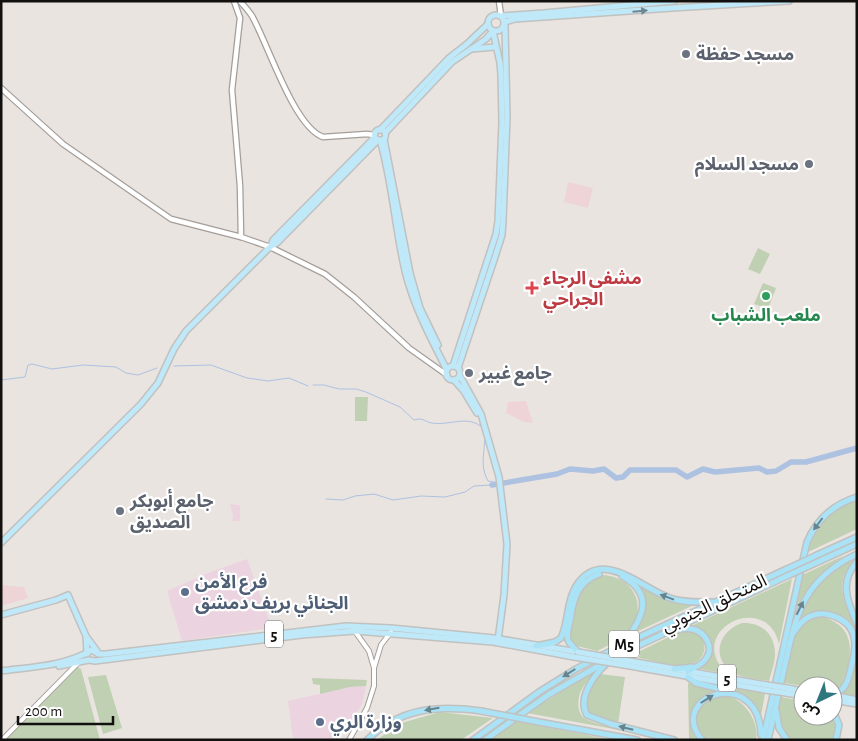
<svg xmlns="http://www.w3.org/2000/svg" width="858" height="741" font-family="'Alegreya Sans','Noto Sans Arabic',sans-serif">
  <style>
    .commercial { fill: #ebd4e0 }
    .education { fill: #eed4d6 }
    .green { fill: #c0d0b3 }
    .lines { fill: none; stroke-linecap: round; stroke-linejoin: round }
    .stream { stroke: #adc1e1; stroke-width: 1 }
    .river { stroke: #adc1e1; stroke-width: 5.5 }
    .tertiary-casing { stroke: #a49e9a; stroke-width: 6 }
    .secondary-casing { stroke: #a49e9a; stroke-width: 7 }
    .primary-casing { stroke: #c1c1c0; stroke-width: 8 }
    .trunk-casing { stroke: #c1c1c0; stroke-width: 8 }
    .tertiary { stroke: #fff; stroke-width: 4 }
    .secondary { stroke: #fff; stroke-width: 4.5 }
    .primary { stroke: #bfe9f8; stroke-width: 5 }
    .trunk { stroke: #aae2f6; stroke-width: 5 }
    .primary-bridge-casing { stroke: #c1c1c0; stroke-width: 8; stroke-linecap: butt }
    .trunk-bridge-casing { stroke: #c1c1c0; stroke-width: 8; stroke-linecap: butt }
    .primary-bridge { stroke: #bfe9f8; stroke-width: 5 }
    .trunk-bridge { stroke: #aae2f6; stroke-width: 5 }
    .oneway { fill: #71878f }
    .oneway2 { fill: #66848e }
    .worship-dot { fill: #6b7280; stroke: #fff; stroke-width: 2 }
    .health-dot { fill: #e0444e; stroke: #fff; stroke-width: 2 }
    .leisure-dot { fill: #2e9e5b; stroke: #fff; stroke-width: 2 }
    .service-dot { fill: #5c6f8a; stroke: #fff; stroke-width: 2 }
    .labels { text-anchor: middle; stroke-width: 4.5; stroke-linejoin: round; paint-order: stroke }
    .shield { fill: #fff; stroke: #595856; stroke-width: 1 }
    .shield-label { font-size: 16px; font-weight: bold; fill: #12100e }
    .worship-label { font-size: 18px; font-weight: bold; fill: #5b616d; stroke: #fff; text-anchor: start }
    .health-label { font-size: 18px; font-weight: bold; fill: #be3a42; stroke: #fff; text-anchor: start }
    .leisure-label { font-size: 18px; font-weight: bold; fill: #27864d; stroke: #fff }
    .service-label { font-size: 18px; font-weight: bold; fill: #4e5e75; stroke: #fff; text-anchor: start }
    .street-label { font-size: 18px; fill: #12100e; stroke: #fff }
  </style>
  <rect width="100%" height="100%" fill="#eae4e0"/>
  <g class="commercial">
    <path d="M230 504 240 505V521H232L233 516Z"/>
    <path d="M247 559 272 628 182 641 167 591 208 573Z"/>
    <path d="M366 686 362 705 337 740H293L288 701 350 687Z"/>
  </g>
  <g class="education">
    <path d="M568 182 593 188 588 208 564 202Z"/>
    <path d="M526 401 533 423 524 422 506 413 508 402Z"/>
    <path d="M1 585 24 587 28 598 1 606Z"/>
  </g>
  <g class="green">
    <path d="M758 248 770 254 760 274 748 269Z"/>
    <path d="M763 283 776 288 768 309 754 304Z"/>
    <path d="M355 397H368L367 421H355Z"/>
    <path d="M857 500V529L806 553C815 528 830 508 857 500Z"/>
    <path d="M845 555C821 571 803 590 792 617L800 576Z"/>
    <path d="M857 555V557C839 575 839 591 849 613 852 619 856 625 857 631 858 652 857 676 857 697L840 694 845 689 856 650 853 631C833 614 818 600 796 625 810 588 825 576 857 555Z"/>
    <path d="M601 575C631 575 649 604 630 629 622 640 609 645 597 651L573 645 567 631 581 584Z"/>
    <path d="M792 579 779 644C766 589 683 631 727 674L695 668 707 658 706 638 689 627Z"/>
    <path d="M631 580C653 594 669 603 696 604L630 635 638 624 642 601Z"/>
    <path d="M823 617C858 627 853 658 841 686L833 689V686H803L784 683C788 667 790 634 804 623 809 619 817 618 823 617Z"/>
    <path d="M742 623C761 622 775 634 775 654 775 663 771 673 769 681 759 679 744 679 734 673 710 659 718 631 742 623Z"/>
    <path d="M681 631C687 631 692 631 697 634 710 642 705 661 691 664 675 668 655 661 639 658L640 651Z"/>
    <path d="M78 667 81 669 100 740H6Z"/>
    <path d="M591 673H594C589 679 583 686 580 693 578 699 577 710 582 716 587 724 634 732 646 735L527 713Z"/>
    <path d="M600 674 625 677 618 724 589 715C581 694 587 691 600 674Z"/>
    <path d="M106 675 122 728 103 734 88 677Z"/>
    <path d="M312 678 367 680 366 686 350 687 320 694V685L313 684Z"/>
    <path d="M688 683 720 691C716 692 711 692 708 694 690 700 685 726 697 740L689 739Z"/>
    <path d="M711 684 765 694 760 722 745 698 735 692Z"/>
    <path d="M721 696C725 696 730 697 733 698 748 705 759 724 756 740H704L694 720C700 704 704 700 721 696Z"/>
    <path d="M781 697 803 701V716H832L836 727 833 740H787C775 728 778 712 781 697Z"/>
    <path d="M440 712 493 718 461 740H377L398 724Z"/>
    <path d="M515 721 612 740H489Z"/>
  </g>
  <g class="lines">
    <g class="stream">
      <path d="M174 366 211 365 247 378 268 381 289 378 308 386"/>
      <path d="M1 380 25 377 28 365 32 364 52 369 83 365 116 367 126 373 138 375 157 368"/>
      <path d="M313 385H324L339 389H356L366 392 400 407 414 420C424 417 424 422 432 423 450 426 468 414 483 428"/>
      <path d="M484 432C487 450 478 462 488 481L494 482 496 484"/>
      <path d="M326 499 343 500 355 496 374 494 393 500 421 496 445 497 465 492 474 486 492 485"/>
    </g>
    <path class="river" d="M492 485 557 474 570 469 593 471 604 469 616 478 623 477 630 470H676L687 477 703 469 715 472 759 468 767 472 776 471 791 462H806L857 448"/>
    <defs>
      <g id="tertiary">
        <path d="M354 630 369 651 374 668"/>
        <path d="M2 740 79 662"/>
        <path d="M349 740 367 708 374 686V668L381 645 391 632"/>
      </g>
      <g id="secondary">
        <path d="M234 1 240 18 232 90 240 186 241 237"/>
        <path d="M240 1C244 6 249 11 252 16 268 44 294 127 323 137L367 134 374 135"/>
        <path d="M499 1 501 16"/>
        <path d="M1 88 63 144 171 219 241 237 270 247 325 274 354 297 409 348 447 375"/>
      </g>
      <g id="primary">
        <circle cx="496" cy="23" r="8"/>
        <path d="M501 16 544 13 674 1"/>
        <path d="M505 22 515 19 672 8 789 1"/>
        <path d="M471 49 495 47"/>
        <circle cx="380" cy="135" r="5.5"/>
        <path d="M380 130 449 58 467 44 488 24"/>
        <path d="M385 133 452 62 486 39 493 31"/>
        <path d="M375 137 273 240 271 246 277 243 378 140"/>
        <path d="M384 139 410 273 420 308 438 345"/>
        <path d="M380 140C393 184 395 231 406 275 415 309 431 339 447 370"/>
        <path d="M453 366 496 234 498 221 502 122 501 75 500 63 493 31"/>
        <circle cx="453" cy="373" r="7"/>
        <path d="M458 368 495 257 502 235 503 221 507 117 505 25"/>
        <path d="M460 376 481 414 499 477 507 544 504 595 498 640"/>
        <path d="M454 380 463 390 477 413"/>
        <path d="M1 543 141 404 158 383 174 349 186 331 271 246"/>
        <path d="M1 615 56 600 68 595 86 636"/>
        <path d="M87 654 86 636 97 651"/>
        <path d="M624 660 767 685"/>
        <path d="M624 665 765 690"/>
        <path d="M59 666 89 660 95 661 302 635 355 631 493 642 574 657"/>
        <path d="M1 671C31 667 66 666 92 650L98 654H106L346 626 391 628 494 638 578 652"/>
        <path d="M787 688 803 691"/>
        <path d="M786 693 803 696"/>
        <path d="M833 695 857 700"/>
        <path d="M833 700 857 704"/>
      </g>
      <g id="trunk">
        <path d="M817 555 857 537"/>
        <path d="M822 560 857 544"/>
        <path d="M857 562C839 581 847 602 857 623"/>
        <path d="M622 576C656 595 642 619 624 643"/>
        <path d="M676 630C681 629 687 628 692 629 706 632 715 648 705 660 701 665 694 668 688 671"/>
        <path d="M792 635C796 629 800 622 807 618 824 608 850 618 854 637 857 647 853 658 851 668 848 681 846 690 833 695"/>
        <path d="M536 646 555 642 561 638C569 622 566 602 576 586 602 546 642 589 670 598 684 603 699 602 712 602"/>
        <path d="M578 652C575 648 570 645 568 640 566 634 569 627 570 621 573 600 577 582 599 574"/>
        <path d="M607 663C594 675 577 698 587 715L611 724 674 740"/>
        <path d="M674 669 692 667"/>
        <path d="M688 677 696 683 729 691"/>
        <path d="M776 710 779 728 787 740"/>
        <path d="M833 711 839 725 836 740"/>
        <path d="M539 722 637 740"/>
        <path d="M367 740C400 708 437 705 481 711"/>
        <path d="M473 740 539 692 576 669 622 645 787 569"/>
        <path d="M485 740 548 695 614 657 787 576"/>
        <path d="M702 740C665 695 759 665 761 735"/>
        <path d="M763 740 807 542C817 519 834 504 857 497"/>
        <path d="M768 740C774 715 779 690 785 665 796 613 804 579 857 554"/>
      </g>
    </defs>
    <use href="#tertiary" class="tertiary-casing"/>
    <use href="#secondary" class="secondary-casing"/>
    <use href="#primary" class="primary-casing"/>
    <use href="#trunk" class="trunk-casing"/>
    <use href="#tertiary" class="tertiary"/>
    <use href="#secondary" class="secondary"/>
    <use href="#primary" class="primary"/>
    <use href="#trunk" class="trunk"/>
    <defs>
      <g id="primary-bridge">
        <path d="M578 652 624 660"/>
        <path d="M574 657 624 665"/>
        <path d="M767 685 787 688"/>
        <path d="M765 690 786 693"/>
      </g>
      <g id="trunk-bridge">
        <path d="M787 569 817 555"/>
        <path d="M787 576 822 560"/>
        <path d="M481 711 539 722"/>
      </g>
    </defs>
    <use href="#primary-bridge" class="primary-bridge-casing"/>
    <use href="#trunk-bridge" class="trunk-bridge-casing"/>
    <use href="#primary-bridge" class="primary-bridge"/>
    <use href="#trunk-bridge" class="trunk-bridge"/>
  </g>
  <defs><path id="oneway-solid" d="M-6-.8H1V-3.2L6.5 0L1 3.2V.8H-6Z" transform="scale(1.25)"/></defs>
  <use class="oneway" href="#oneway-solid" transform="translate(640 11) rotate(-5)"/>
  <g class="oneway2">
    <use href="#oneway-solid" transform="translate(818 524) rotate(127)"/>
    <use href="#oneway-solid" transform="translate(667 597) rotate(-160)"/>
    <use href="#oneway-solid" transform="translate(800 608) rotate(-63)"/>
    <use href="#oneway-solid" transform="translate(569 673) rotate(148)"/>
    <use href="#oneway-solid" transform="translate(707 699) rotate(-32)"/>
    <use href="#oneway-solid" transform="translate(432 709) rotate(170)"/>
    <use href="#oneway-solid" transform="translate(626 728) rotate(-166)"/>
  </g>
  <g class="worship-dot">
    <circle cx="686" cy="54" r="5"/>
    <circle cx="809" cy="164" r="5"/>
    <circle cx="469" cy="373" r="5"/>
    <circle cx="120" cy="511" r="5"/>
  </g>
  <path class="health-dot" d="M529.5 280.5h5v5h5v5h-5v5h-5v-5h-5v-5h5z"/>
  <circle class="leisure-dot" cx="766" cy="296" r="5"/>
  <g class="service-dot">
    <circle cx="185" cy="592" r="5"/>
    <circle cx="320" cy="722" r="5"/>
  </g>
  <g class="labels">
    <g class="shield">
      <rect x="265" y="620.5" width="18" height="27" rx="4"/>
      <rect x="609" y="630.5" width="30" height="27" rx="4"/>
      <rect x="718" y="664.5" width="18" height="27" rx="4"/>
    </g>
    <g class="shield-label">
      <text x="274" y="640">5</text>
      <text x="624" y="650">M5</text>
      <text x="727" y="684">5</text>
    </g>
    <g class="worship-label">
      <text x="696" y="60">مسجد حفظة</text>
      <text x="799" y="170" text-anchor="end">مسجد السلام</text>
      <text x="479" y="379">جامع غبير</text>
      <text x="130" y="507">جامع أبوبكر<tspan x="130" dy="21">الصديق</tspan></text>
    </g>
    <g class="health-label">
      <text x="543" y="284">مشفى الرجاء<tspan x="543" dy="21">الجراحي</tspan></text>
    </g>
    <g class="leisure-label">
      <text x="766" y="321">ملعب الشباب</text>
    </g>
    <g class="service-label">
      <text x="195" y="588">فرع الأمن<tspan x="195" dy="21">الجنائي بريف دمشق</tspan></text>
      <text x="330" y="728">وزارة الري</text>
    </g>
    <g class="street-label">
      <text transform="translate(714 603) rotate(-25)" y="6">المتحلق الجنوبي</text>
    </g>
  </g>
  <rect width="858" height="741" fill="none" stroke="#12100e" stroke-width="5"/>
  <g transform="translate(818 701) rotate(223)"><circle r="24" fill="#ffffff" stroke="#a09f9f"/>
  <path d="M0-4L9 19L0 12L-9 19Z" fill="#2f777f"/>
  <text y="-8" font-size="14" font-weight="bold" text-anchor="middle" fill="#12100e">ش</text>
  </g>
  <path d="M18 716v8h95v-8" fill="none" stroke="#12100e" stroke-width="2.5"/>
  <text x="25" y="716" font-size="15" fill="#12100e" stroke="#ffffff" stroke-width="4" paint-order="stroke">200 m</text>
</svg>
